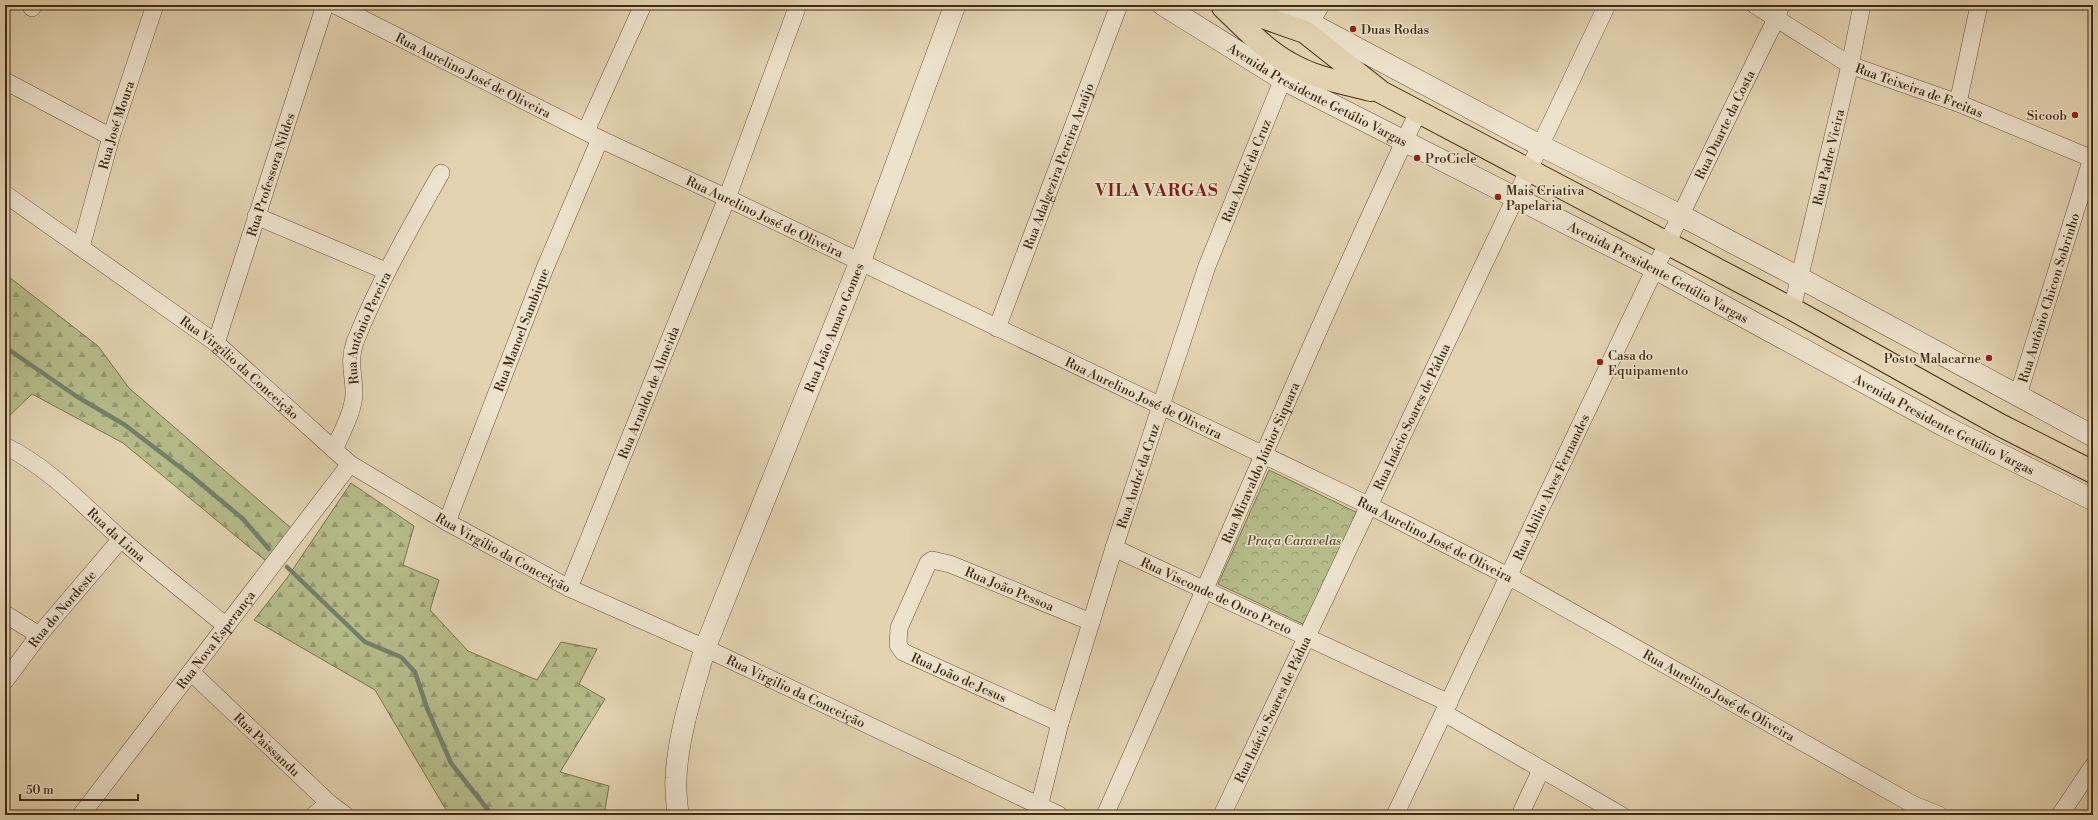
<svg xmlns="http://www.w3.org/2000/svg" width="2098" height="820" font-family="'Libre Bodoni',serif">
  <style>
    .forest { fill: url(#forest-firs); stroke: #7b7450 }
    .park { fill: url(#park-crowns); stroke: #7b7450 }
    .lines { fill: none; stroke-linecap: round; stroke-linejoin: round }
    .stream { stroke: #74806c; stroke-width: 4.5 }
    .minor-casing { stroke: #6a553c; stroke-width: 18 }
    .tertiary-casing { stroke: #6a553c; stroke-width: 22 }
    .primary-casing { stroke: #412b15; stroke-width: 24 }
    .minor { stroke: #ede2cc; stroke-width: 17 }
    .tertiary { stroke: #ede2cc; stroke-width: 21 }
    .primary { stroke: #e3d3b1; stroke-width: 22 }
    .poi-dot { fill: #8f2418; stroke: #ede2cc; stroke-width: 1.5 }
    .labels { text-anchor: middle; stroke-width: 3; stroke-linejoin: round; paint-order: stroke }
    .poi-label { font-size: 13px; fill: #412b15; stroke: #ede2cc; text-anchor: start }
    .street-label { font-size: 13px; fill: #412b15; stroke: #ede2cc }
    .park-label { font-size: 13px; font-style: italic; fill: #58482c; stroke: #ede2cc }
    .district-label { font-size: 17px; font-weight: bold; letter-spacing: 1px; fill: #7a1f14; stroke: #ede2cc }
  </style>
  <defs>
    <pattern id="forest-firs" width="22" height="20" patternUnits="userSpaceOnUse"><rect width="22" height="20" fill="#b5bc8a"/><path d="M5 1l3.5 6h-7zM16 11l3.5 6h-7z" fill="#959970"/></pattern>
    <pattern id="park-crowns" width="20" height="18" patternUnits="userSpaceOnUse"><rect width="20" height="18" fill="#b5bc8a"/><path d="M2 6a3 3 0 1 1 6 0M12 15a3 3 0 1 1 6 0" fill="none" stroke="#959970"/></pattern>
  </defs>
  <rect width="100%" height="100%" fill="#e3d3b1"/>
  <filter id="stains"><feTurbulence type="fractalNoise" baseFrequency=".005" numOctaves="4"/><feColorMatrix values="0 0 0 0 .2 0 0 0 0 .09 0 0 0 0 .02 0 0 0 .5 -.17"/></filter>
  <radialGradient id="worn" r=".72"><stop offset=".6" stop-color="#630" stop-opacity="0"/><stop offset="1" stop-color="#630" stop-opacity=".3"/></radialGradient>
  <g class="forest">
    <path d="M5 274 98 346 129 388 291 528 266 561 123 443 32 394 5 420Z"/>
    <path d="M351 483 414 526 403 565 439 580 430 610 468 651 537 680 561 642 597 649 579 684 605 699 560 772 609 786 604 815H449L375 690 254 620 287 578Z"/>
  </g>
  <path class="park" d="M1269 470 1362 515 1309 627 1218 584Z"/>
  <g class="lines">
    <g class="stream">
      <path d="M5 347 76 396 125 425 194 478 243 519 269 549"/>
      <path d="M287 567 365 642 401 657 415 672 427 708 451 763 492 815"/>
    </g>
    <defs>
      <g id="minor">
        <path id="s1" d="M335 5 600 139 727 198 1368 505 1510 577 1914 805 1939 815"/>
        <path id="s2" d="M1755 5 1850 65 1958 103 2093 159"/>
        <path d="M32 8 33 5"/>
        <path d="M1305 32 1321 5"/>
        <path d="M5 81 111 137"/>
        <path d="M1958 103 1979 5"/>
        <path d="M586 131 643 5"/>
        <path id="s3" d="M5 194 216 343 350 464 447 522 569 588 705 648 1059 815"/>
        <path d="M256 216 386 271"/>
        <path id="s4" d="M81 247 111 137 155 5"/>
        <path id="s5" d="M1792 309 1850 65 1862 5"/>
        <path id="s6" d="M997 328 1119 5"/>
        <path id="s7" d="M216 343 325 5"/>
        <path id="s8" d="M2018 395 2093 155"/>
        <path id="s9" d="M5 446C50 468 84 506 121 539 155 569 191 597 226 626"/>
        <path id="s10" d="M334 450C341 433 354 411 354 393 354 374 348 362 355 342 379 282 410 228 441 173"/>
        <path id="s11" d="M447 522 545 268 600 139"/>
        <path id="s12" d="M1114 548 1449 703"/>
        <path id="s13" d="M569 588 727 198 798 5"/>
        <path d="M5 614 39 635"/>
        <path id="s14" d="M191 672 329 803 345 815"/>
        <path id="s15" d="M5 681 39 635 121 539"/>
        <path d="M1444 713 1621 815"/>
        <path id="s16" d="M1060 723 903 652 898 645 899 628 928 563 932 560 950 564 1091 622"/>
        <path id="s17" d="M81 815 350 464"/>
        <path d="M314 815 329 803"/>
        <path id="s18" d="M1037 815 1060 723 1114 548 1207 266 1287 69"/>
        <path id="s19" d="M1105 815C1210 581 1309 344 1418 112"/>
        <path id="s20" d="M1222 815 1607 5"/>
        <path id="s21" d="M1395 815C1522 549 1646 283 1776 19L1781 5"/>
        <path d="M1520 815 1541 770"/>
        <path d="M2060 815 2093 766"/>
      </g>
      <g id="tertiary">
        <path id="s22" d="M1163 5 1282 79 1654 268 1944 426 2093 500"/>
        <path d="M1281 5 1310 23 1541 146 1680 215 1800 278 2093 436"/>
        <path id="s23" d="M678 815C677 803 675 790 676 778 678 734 693 691 705 648L860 262 955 5"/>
      </g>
      <g id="primary">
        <path d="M1228 5 1305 32 1381 92 1792 309 2000 425 2093 472"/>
        <path d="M1223 7C1244 27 1264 49 1289 63 1314 78 1344 83 1371 90"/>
      </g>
    </defs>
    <use href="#minor" class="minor-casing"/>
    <use href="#tertiary" class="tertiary-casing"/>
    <use href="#primary" class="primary-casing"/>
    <use href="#minor" class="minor"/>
    <use href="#tertiary" class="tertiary"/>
    <use href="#primary" class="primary"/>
  </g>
  <g class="poi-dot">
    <circle cx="1353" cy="29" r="4"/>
    <circle cx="2075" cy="115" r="4"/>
    <circle cx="1417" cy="158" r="4"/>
    <circle cx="1498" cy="197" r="4"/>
    <circle cx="1989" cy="358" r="4"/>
    <circle cx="1600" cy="362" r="4"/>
  </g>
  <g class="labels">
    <g class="poi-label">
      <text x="1361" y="34">Duas Rodas</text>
      <text x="2067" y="120" text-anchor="end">Sicoob</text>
      <text x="1425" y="163">ProCicle</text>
      <text x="1506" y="195">Mais Criativa<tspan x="1506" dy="15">Papelaria</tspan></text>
      <text x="1608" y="360">Casa do<tspan x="1608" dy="15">Equipamento</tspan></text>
      <text x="1981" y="363" text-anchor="end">Posto Malacarne</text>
    </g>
    <g class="street-label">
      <text dy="5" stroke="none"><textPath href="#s1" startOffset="155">Rua Aurelino José de Oliveira</textPath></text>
      <text dy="5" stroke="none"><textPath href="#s2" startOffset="186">Rua Teixeira de Freitas</textPath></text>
      <text dy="5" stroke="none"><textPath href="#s22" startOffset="179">Avenida Presidente Getúlio Vargas</textPath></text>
      <text dy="5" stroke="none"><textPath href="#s4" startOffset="127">Rua José Moura</textPath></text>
      <text dy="5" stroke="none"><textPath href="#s21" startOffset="765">Rua Duarte da Costa</textPath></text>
      <text dy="5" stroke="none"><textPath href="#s5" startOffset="156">Rua Padre Vieira</textPath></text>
      <text dy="5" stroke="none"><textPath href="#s6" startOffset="173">Rua Adalgezira Pereira Araújo</textPath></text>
      <text dy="5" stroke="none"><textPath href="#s18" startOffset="678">Rua André da Cruz</textPath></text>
      <text dy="5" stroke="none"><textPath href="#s7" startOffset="177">Rua Professora Nildes</textPath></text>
      <text dy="5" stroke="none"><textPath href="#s1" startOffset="479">Rua Aurelino José de Oliveira</textPath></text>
      <text dy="5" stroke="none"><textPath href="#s22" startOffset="563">Avenida Presidente Getúlio Vargas</textPath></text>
      <text dy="5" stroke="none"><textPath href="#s8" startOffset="102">Rua Antônio Chicon Sobrinho</textPath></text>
      <text dy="5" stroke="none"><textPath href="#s23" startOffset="516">Rua João Amaro Gomes</textPath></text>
      <text dy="5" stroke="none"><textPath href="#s10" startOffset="129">Rua Antônio Pereira</textPath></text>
      <text dy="5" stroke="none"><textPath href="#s11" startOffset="206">Rua Manoel Sambique</textPath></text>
      <text dy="5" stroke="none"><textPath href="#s3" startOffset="292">Rua Virgilio da Conceição</textPath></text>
      <text dy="5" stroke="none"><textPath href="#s13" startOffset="211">Rua Arnaldo de Almeida</textPath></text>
      <text dy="5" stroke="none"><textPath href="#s1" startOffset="899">Rua Aurelino José de Oliveira</textPath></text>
      <text dy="5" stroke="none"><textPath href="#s20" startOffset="441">Rua Inácio Soares de Pádua</textPath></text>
      <text dy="5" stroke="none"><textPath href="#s22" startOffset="887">Avenida Presidente Getúlio Vargas</textPath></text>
      <text dy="5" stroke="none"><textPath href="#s19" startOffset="385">Rua Miravaldo Júnior Siquara</textPath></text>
      <text dy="5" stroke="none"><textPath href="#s18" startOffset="354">Rua André da Cruz</textPath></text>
      <text dy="5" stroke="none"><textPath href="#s21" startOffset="363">Rua Abilio Alves Fernandes</textPath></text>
      <text dy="5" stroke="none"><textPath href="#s9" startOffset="143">Rua da Lima</textPath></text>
      <text dy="5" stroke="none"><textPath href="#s1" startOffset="1223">Rua Aurelino José de Oliveira</textPath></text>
      <text dy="5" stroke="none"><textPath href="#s3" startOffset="616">Rua Virgilio da Conceição</textPath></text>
      <text dy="5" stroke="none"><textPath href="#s16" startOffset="357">Rua João Pessoa</textPath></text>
      <text dy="5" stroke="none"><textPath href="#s12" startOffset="113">Rua Visconde de Ouro Preto</textPath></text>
      <text dy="5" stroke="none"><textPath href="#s15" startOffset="92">Rua do Nordeste</textPath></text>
      <text dy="5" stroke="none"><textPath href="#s17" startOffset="221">Rua Nova Esperança</textPath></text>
      <text transform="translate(959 677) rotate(24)" y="5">Rua João de Jesus</text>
      <text dy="5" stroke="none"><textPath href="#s3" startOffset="940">Rua Virgilio da Conceição</textPath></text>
      <text dy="5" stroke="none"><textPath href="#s1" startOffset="1547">Rua Aurelino José de Oliveira</textPath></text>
      <text dy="5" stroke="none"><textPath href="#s20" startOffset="117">Rua Inácio Soares de Pádua</textPath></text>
      <text dy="5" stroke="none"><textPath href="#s14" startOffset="105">Rua Paissandu</textPath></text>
    </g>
    <g class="park-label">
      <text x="1294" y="545">Praça Caravelas</text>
    </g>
    <g class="district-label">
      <text x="1157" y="196">VILA VARGAS</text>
    </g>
  </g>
  <rect width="2098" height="820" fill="none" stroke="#e3d3b1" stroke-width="20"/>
  <rect x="6" y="6" width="2086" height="808" fill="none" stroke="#412b15" stroke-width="2"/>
  <rect x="10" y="10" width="2078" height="800" fill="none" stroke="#412b15"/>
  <path d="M20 794v6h118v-6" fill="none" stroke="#412b15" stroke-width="2"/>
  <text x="26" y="794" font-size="12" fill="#412b15" stroke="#ede2cc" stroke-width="3" paint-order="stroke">50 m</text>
  <rect width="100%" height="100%" filter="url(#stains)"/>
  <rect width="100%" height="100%" fill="url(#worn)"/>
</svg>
